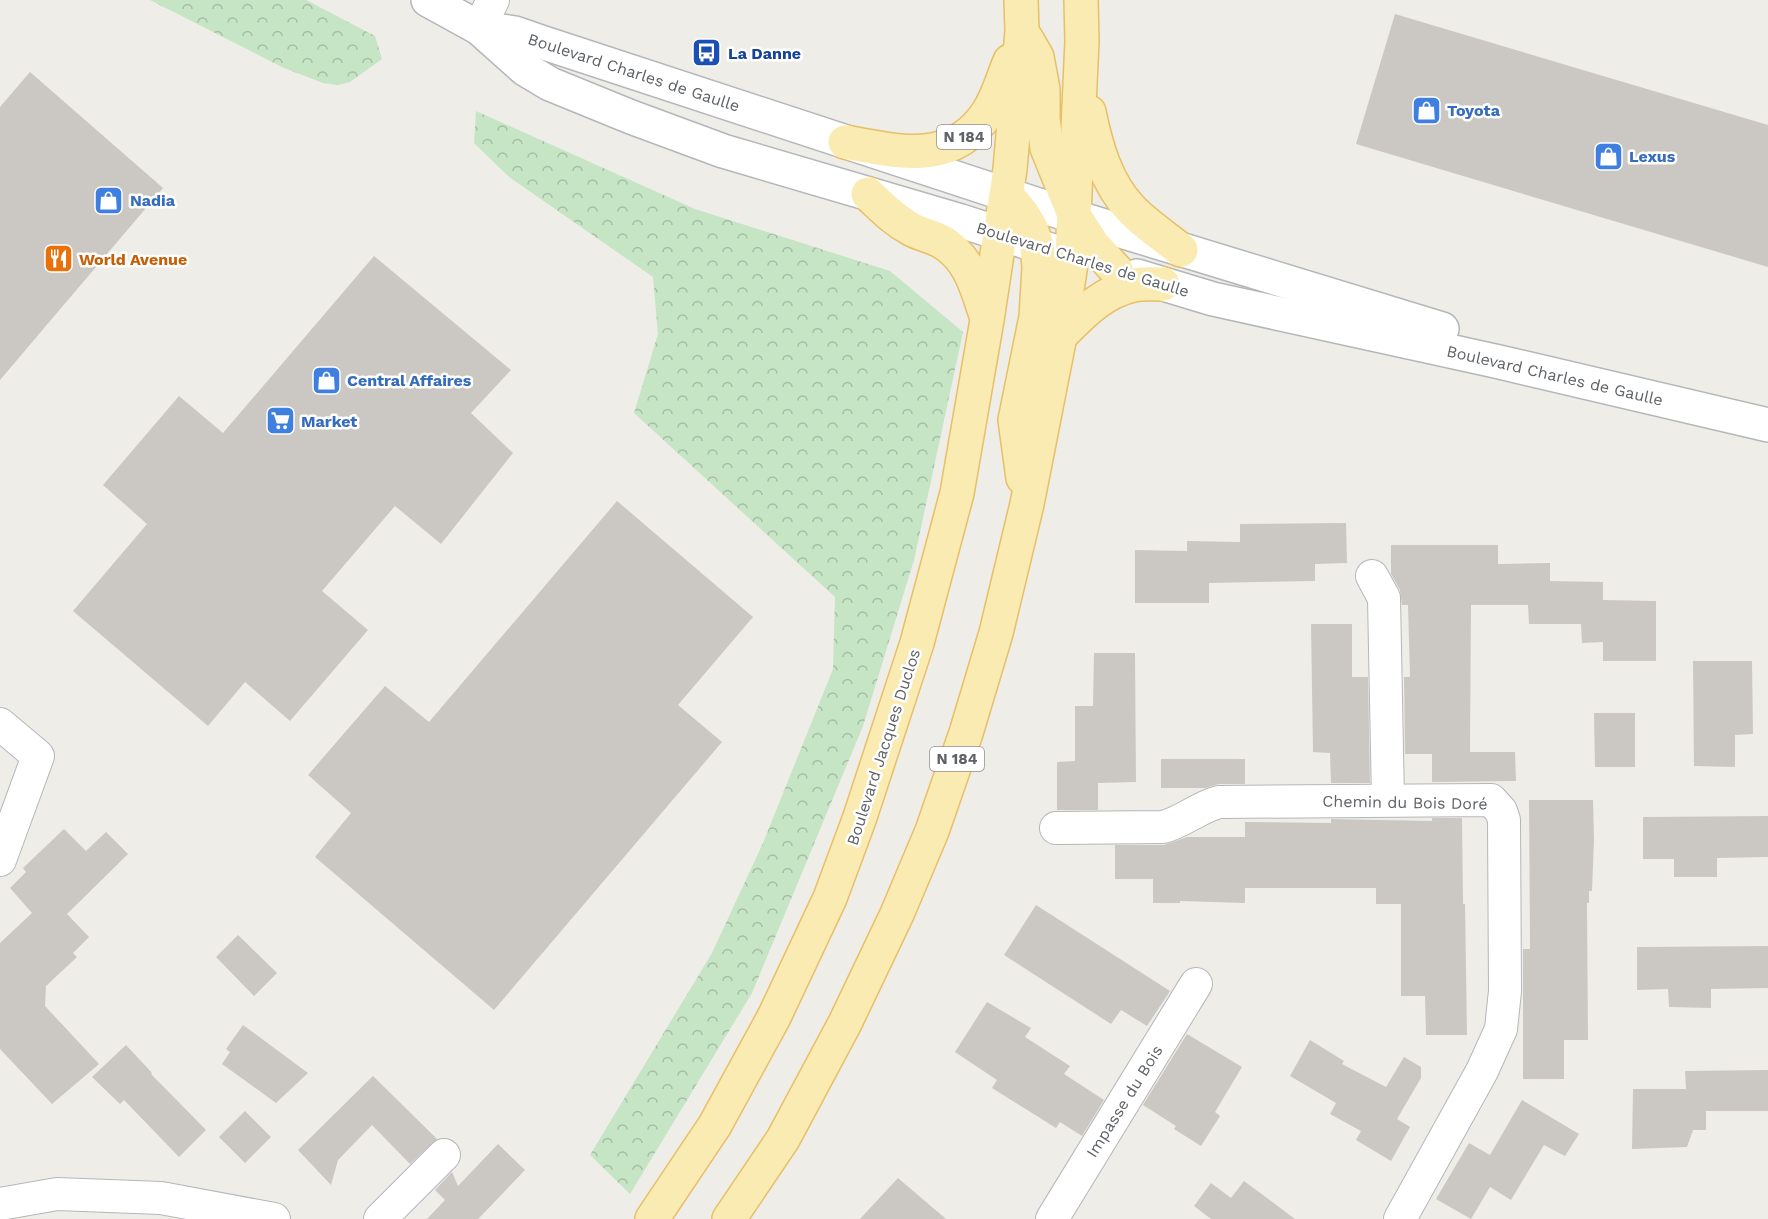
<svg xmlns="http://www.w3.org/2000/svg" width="1768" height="1219" font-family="'Work Sans',sans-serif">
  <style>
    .forest { fill: url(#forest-crowns) }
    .building { fill: #cbc8c4 }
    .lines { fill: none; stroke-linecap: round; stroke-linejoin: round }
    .minor-casing { stroke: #b4b7ba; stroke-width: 34 }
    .tertiary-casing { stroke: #b4b7ba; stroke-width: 36 }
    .secondary-casing { stroke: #b3b6ba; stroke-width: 36 }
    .primary-casing { stroke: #e8bf67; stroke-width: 36 }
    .minor { stroke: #fff; stroke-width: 32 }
    .tertiary { stroke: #fff; stroke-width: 33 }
    .secondary { stroke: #fff; stroke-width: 33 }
    .primary { stroke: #f9ebb1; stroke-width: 33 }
    .labels { text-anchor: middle; stroke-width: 5; stroke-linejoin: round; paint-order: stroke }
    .shield { fill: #fff; stroke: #8e9194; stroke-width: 1.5 }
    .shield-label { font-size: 15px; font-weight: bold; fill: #5e6266 }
    .transit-label { font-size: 16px; font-weight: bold; fill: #164399; stroke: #fff; text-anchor: start }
    .street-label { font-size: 16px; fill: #5e6266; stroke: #fff }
    .shop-label { font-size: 16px; font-weight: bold; fill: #366cbe; stroke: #fff; text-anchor: start }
    .food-label { font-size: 16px; font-weight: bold; fill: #c56008; stroke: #fff; text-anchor: start }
  </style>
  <defs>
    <pattern id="forest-crowns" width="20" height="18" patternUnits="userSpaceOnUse" patternTransform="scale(1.5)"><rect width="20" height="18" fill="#c6e5c5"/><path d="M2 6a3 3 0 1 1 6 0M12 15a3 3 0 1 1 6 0" fill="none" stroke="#a4bda4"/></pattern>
  </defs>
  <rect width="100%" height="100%" fill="#efede7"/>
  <g class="forest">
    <path d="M150 0H306L375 36 382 59 350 82 338 85 323 83 284 68Z"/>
    <path d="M476 111 695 209 890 271 963 332 914 560 863 726 752 993 630 1194 590 1155 712 953 763 843 833 669 835 597 634 413 658 334 653 277 509 177 474 143Z"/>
  </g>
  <g class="building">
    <path d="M1395 14 1768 125V267L1356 144Z"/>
    <path d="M30 72 163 188 0 380V107Z"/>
    <path d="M374 256 511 370 471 413 513 453 441 544 395 506 322 591 368 630 290 721 245 682 208 726 73 611 147 524 103 485 179 396 223 433Z"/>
    <path d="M617 501 753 617 678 705 722 742 494 1010 315 857 351 813 308 775 385 686 429 722Z"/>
    <path d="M1346 523 1347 563 1315 564V581L1209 583V603H1135V550L1187 551V541L1240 542V524Z"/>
    <path d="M1391 545H1498V564L1550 563V581L1603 582V600L1656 601V661H1603V642L1582 643 1581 624H1529L1528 605H1471L1470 752H1515L1516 781 1432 782V754H1405L1404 677H1410L1408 605H1402L1400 590 1391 574Z"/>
    <path d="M1311 624H1352V677H1368L1370 783H1331L1330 753 1313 752Z"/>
    <path d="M1094 653H1135L1136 782 1098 783V810H1057V762L1075 761V706H1093Z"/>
    <path d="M1693 661H1752L1753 734 1735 735V767L1694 766Z"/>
    <path d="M1594 713H1635V767H1595Z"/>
    <path d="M1161 759H1245V784H1219L1205 788H1161Z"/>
    <path d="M1529 800H1593L1594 839 1592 891H1589V903H1587L1588 1040H1564V1079H1523V949H1530Z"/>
    <path d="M1768 816V857L1717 858V877H1674V859H1643V817Z"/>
    <path d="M1432 818H1462L1463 904H1465L1467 1035H1426L1425 996H1401V904H1376V888H1245V903L1180 901V903H1153V879H1115V845H1164L1187 837H1245V822L1331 823V819L1432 821Z"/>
    <path d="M64 829 86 851 106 832 128 854 67 914 89 937 73 953 77 957 46 986 45 1006 99 1064 52 1104 0 1049V943L32 913 10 888 26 872 23 868Z"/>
    <path d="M1036 905 1170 991 1147 1026 1121 1010 1111 1024 1004 955Z"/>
    <path d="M238 935 277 973 254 996 216 957Z"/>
    <path d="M1768 946V988L1711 989V1008L1669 1007 1668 989 1637 990V947Z"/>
    <path d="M987 1002 1031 1028 1025 1037 1070 1066 1064 1074 1104 1100 1082 1136 1060 1122 1056 1128 992 1088 997 1080 955 1052Z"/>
    <path d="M243 1025 308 1073 276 1103 222 1064 230 1052 226 1049Z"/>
    <path d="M1187 1034 1242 1067 1215 1112 1220 1116 1201 1146 1174 1129 1176 1126 1143 1105Z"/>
    <path d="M1310 1040 1344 1061 1342 1064 1386 1087 1404 1057 1421 1067V1078L1397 1119 1410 1127 1391 1161 1356 1140 1361 1131 1330 1114 1336 1103 1290 1076Z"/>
    <path d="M126 1045 152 1073 151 1074 206 1130 179 1157 124 1100 120 1104 92 1077Z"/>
    <path d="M1768 1070V1111H1706V1130H1693L1687 1147 1632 1149 1633 1089H1686L1685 1071Z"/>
    <path d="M373 1076 437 1139 410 1164 372 1125 338 1160 331 1185 298 1150Z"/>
    <path d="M1522 1100 1579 1134 1565 1156 1544 1145 1511 1200 1490 1187 1471 1219 1436 1199 1469 1143 1490 1155Z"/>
    <path d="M245 1111 271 1137 245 1163 219 1137Z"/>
    <path d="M498 1144 525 1170 484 1213 478 1219H427L445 1200 435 1190 452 1172 458 1186Z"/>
    <path d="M898 1178 946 1219H860Z"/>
    <path d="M1244 1181 1263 1195 1295 1219H1211L1194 1206 1211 1183 1231 1198Z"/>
  </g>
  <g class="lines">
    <defs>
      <g id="minor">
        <path d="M479 28 493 0"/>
        <path d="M1372 576 1384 598 1388 800"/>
        <path d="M0 724 38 756 0 860"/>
        <path d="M1056 828 1163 827C1183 822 1199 807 1219 802L1491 800 1501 811 1504 820 1505 991 1501 1029 1482 1071 1400 1219"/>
        <path d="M0 1204 57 1194 161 1198 274 1219"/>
        <path d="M380 1219 444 1155"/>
        <path d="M1052 1219 1196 984"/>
      </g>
      <g id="tertiary">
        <path d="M1075 217 1442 329"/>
        <path d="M1137 276 1213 299 1495 361 1768 425"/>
      </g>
      <g id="secondary">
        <path d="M428 0 479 28 525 69 550 84 631 117 723 151 961 221 1072 257"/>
        <path d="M481 28 515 33 541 42 1075 217"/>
      </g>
      <g id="primary">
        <path d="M1026 38 1037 57 1043 89V119L1047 148 1075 217 1094 246 1116 270"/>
        <path d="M1089 112C1096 146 1106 183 1131 209 1145 224 1165 237 1181 250"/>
        <path d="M845 142C899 152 953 166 988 112 998 97 1003 77 1010 61"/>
        <path d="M868 194C882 207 894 220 911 229 928 238 939 236 955 252 973 269 979 296 987 318"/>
        <path d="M1007 195 1022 213 1031 228 1037 246 1039 267 1036 317 1015 420 1023 478"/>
        <path d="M1060 336C1082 314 1102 292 1134 285 1143 283 1154 284 1163 284"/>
        <path d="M652 1219 715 1125 774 1017 830 898 860 817 917 643 957 493 987 320 1010 169 1022 31 1021 0"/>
        <path d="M729 1219 783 1139 845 1023 897 914 932 831 966 733 996 633 1027 504 1060 336 1072 257 1082 41 1081 0"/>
      </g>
    </defs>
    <use href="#minor" class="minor-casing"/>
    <use href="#tertiary" class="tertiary-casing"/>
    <use href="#secondary" class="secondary-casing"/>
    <use href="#primary" class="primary-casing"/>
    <use href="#minor" class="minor"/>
    <use href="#tertiary" class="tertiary"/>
    <use href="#secondary" class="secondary"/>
    <use href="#primary" class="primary"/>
  </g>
  <defs>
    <symbol id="bus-square" viewBox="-11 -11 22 22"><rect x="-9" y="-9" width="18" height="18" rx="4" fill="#1a4fb4" stroke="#fff"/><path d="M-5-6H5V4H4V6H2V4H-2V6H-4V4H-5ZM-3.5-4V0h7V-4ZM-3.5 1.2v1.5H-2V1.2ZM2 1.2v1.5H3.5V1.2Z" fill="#fff"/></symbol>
    <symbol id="shop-square" viewBox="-11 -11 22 22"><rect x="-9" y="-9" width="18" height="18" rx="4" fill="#3f7fe0" stroke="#fff"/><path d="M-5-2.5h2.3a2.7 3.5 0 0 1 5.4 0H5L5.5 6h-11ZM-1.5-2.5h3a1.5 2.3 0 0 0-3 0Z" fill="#fff"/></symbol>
    <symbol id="restaurant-square" viewBox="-11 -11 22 22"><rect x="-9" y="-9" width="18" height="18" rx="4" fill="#e8710a" stroke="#fff"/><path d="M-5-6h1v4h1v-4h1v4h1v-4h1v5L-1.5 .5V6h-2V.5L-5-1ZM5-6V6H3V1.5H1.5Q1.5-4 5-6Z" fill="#fff"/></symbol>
    <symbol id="supermarket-square" viewBox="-11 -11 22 22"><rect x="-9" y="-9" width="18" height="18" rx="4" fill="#3f7fe0" stroke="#fff"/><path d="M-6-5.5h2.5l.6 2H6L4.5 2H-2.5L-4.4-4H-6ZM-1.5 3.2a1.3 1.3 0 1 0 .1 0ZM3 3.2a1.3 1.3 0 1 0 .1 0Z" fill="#fff"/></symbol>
  </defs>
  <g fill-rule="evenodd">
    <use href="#bus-square" x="690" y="36" width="33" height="33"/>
    <use href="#shop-square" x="1410" y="94" width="33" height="33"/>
    <use href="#shop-square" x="1592" y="140" width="33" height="33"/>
    <use href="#shop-square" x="92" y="184" width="33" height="33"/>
    <use href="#restaurant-square" x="42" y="242" width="33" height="33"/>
    <use href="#shop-square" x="310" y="364" width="33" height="33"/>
    <use href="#supermarket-square" x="264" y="404" width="33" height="33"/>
  </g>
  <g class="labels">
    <g class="shield">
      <rect x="937" y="125" width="54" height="24" rx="4.5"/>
      <rect x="930" y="747" width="54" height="24" rx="4.5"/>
    </g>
    <g class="shield-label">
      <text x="964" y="142">N 184</text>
      <text x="957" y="764">N 184</text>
    </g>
    <g class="transit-label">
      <text x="728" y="59">La Danne</text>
    </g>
    <g class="street-label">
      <text transform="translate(634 72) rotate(18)" y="6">Boulevard Charles de Gaulle</text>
      <text transform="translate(1083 259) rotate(17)" y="6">Boulevard Charles de Gaulle</text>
      <text transform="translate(1555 375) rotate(13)" y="6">Boulevard Charles de Gaulle</text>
      <text transform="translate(883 747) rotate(-72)" y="6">Boulevard Jacques Duclos</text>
      <text transform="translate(1405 802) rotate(1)" y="6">Chemin du Bois Doré</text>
      <text transform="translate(1124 1101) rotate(-58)" y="6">Impasse du Bois</text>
    </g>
    <g class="shop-label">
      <text x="1447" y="116">Toyota</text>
      <text x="1629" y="162">Lexus</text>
      <text x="130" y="206">Nadia</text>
      <text x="347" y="386">Central Affaires</text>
      <text x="301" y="427">Market</text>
    </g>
    <g class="food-label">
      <text x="79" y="265">World Avenue</text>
    </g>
  </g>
</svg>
